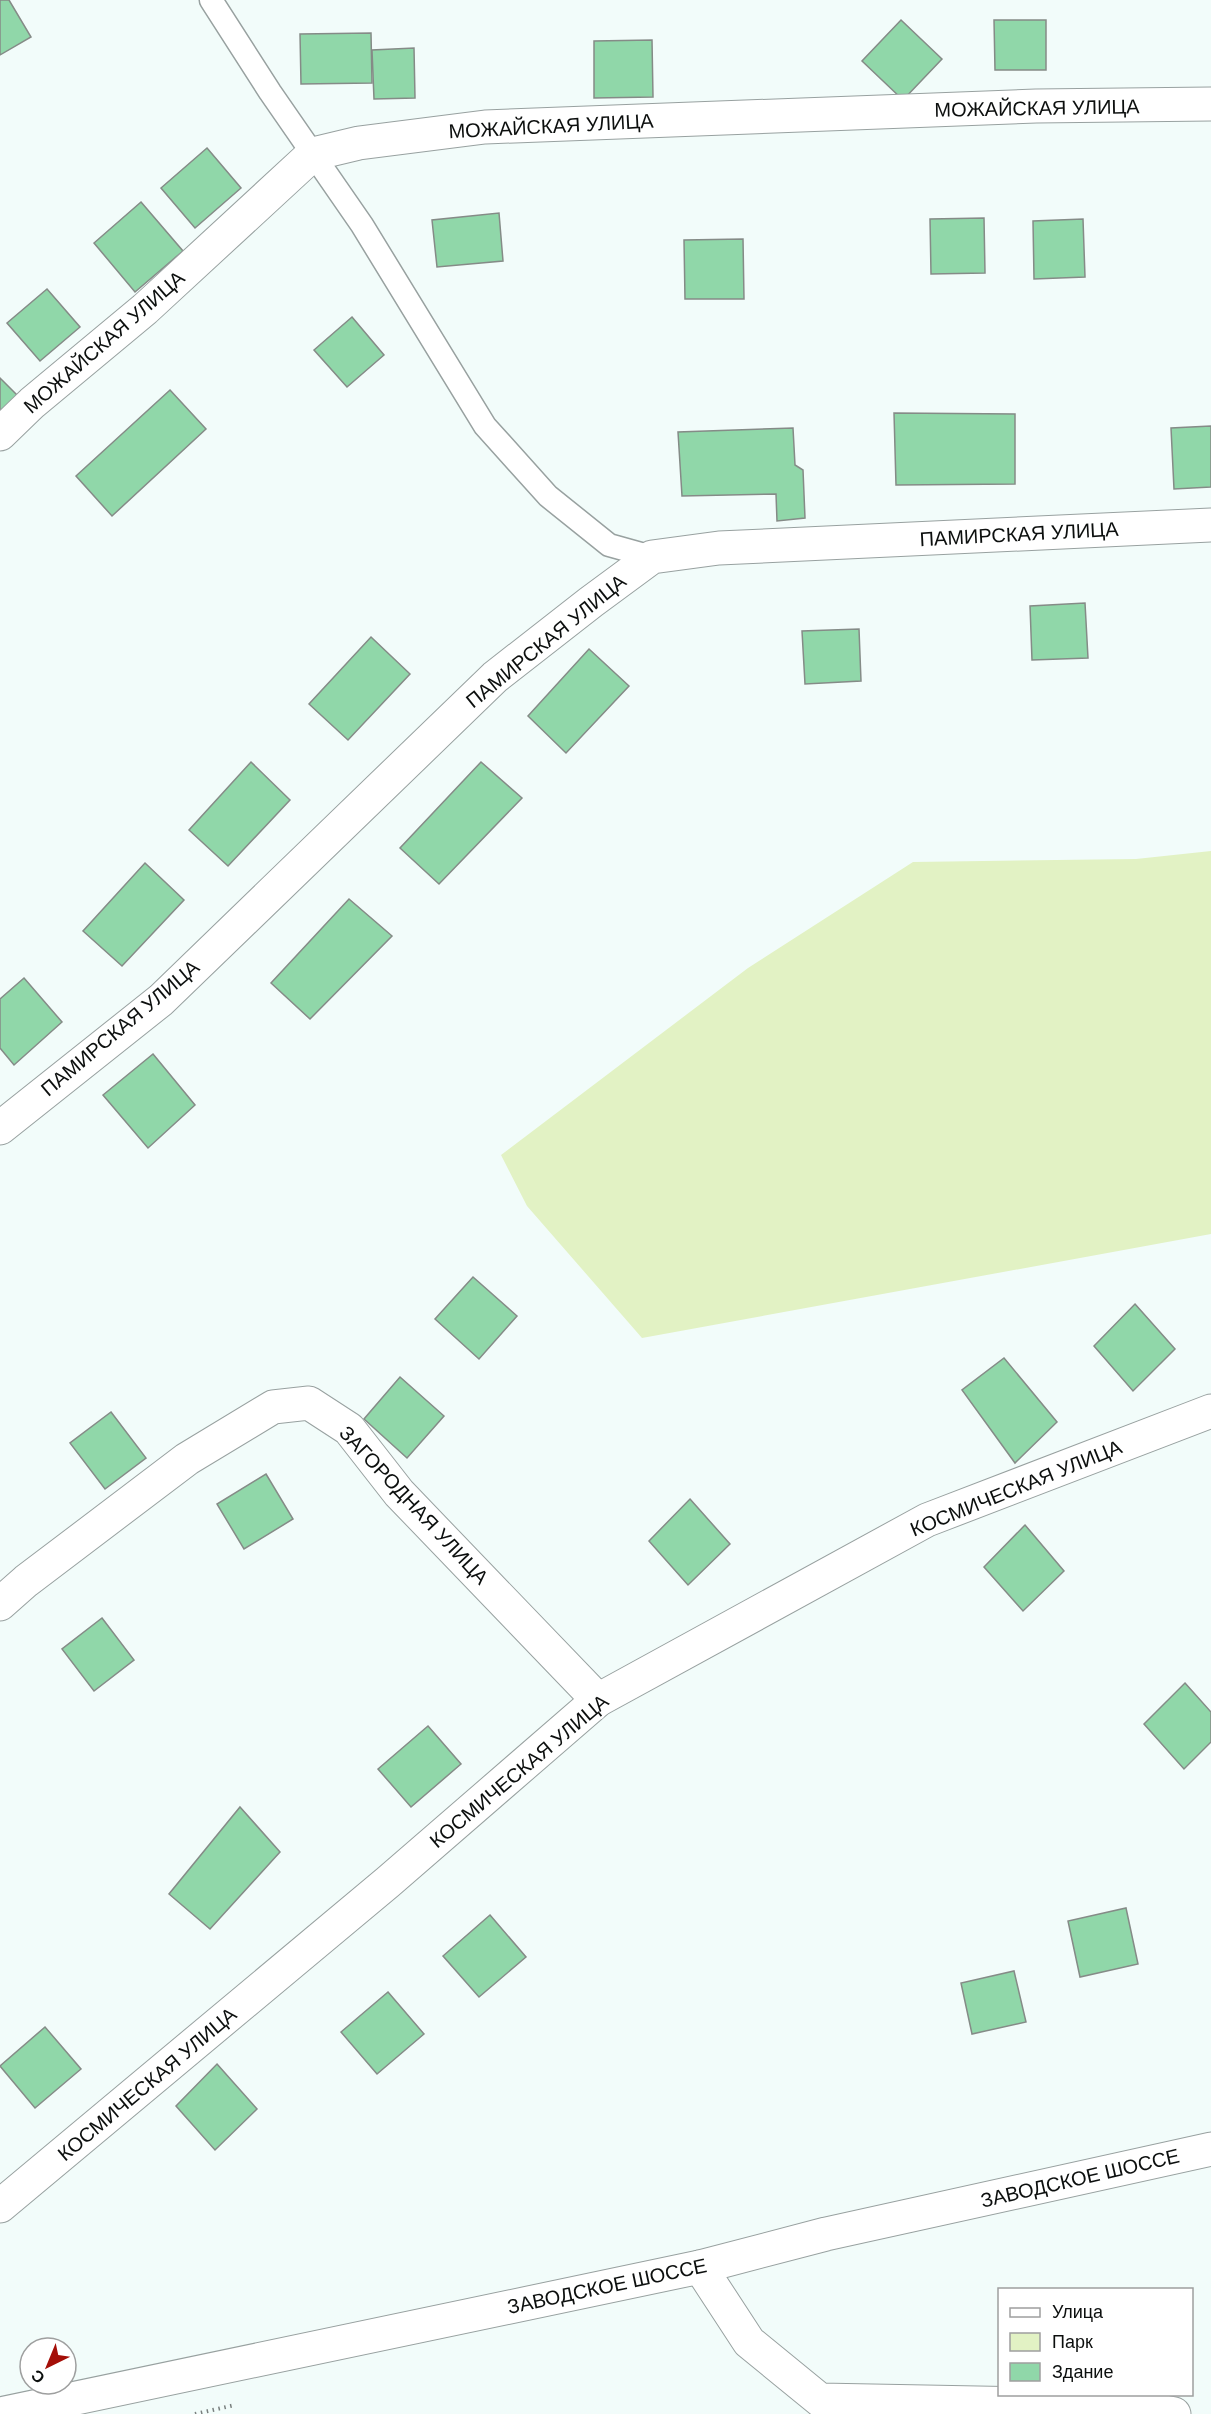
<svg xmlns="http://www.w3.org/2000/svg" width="1211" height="2414" font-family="Helvetica,sans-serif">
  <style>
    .green { fill: #e2f2c4 }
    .building { fill: #90d7a9; stroke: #858b87; stroke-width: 1.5 }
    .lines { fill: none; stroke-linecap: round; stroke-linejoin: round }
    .service-casing { stroke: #98a1a0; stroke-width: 25 }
    .minor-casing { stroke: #98a1a0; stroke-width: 35 }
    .secondary-casing { stroke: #98a1a0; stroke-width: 35 }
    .path { stroke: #7a807f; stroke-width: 4; stroke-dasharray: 1.5 4.5; stroke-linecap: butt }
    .service { stroke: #fff; stroke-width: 22 }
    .minor { stroke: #fff; stroke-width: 33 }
    .secondary { stroke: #fff; stroke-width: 33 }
    .labels { text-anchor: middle; stroke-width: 4.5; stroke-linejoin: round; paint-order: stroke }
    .street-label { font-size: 20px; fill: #0c0f0e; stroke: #fff }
  </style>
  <rect width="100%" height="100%" fill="#f2fcfa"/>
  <path class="green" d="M1211 851V1234L642 1338 527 1206 501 1155 748 968 913 862 1136 859Z"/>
  <g class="building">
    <path d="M0 0H9L31 37 0 55Z"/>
    <path d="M901 20 942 59 903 100 862 61Z"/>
    <path d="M994 20H1046V70H995Z"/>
    <path d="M371 33 372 83 301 84 300 34Z"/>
    <path d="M652 40 653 97 594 98V41Z"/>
    <path d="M414 48 415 98 374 99 372 50Z"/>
    <path d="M207 148 241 188 195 228 161 188Z"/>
    <path d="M141 202 183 251 135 292 94 243Z"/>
    <path d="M499 213 503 261 437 267 432 220Z"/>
    <path d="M984 218 985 273 931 274 930 219Z"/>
    <path d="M1083 219 1085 277 1034 279 1033 221Z"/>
    <path d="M743 239 744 299H685L684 240Z"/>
    <path d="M47 289 80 327 40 361 7 323Z"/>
    <path d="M352 317 384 355 347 387 314 350Z"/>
    <path d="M0 378 21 399 0 418Z"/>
    <path d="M170 390 206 429 112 516 76 476Z"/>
    <path d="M894 413 1015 414V484L896 485Z"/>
    <path d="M1211 426V487L1174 489 1171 428Z"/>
    <path d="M793 428 795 465 803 470 805 518 777 521 776 494 682 496 678 432Z"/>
    <path d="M1085 603 1088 658 1032 660 1030 606Z"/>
    <path d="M859 629 861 681 805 684 802 631Z"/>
    <path d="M371 637 410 674 348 740 309 704Z"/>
    <path d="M589 649 629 686 566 753 528 716Z"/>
    <path d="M251 762 290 800 228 866 189 830Z"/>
    <path d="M481 762 522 798 439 884 400 848Z"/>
    <path d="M145 863 184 900 122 966 83 931Z"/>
    <path d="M349 899 392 936 310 1019 271 983Z"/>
    <path d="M24 978 62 1022 14 1065 0 1048V999Z"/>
    <path d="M153 1054 195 1105 148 1148 103 1095Z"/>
    <path d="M473 1277 517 1316 479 1359 435 1319Z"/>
    <path d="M1135 1304 1175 1349 1133 1391 1094 1346Z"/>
    <path d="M1004 1358 1057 1422 1015 1463 962 1390Z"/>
    <path d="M400 1377 444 1416 407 1458 364 1419Z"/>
    <path d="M111 1412 146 1458 105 1489 70 1443Z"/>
    <path d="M266 1474 293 1519 244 1549 217 1504Z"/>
    <path d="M690 1499 730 1544 688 1585 649 1541Z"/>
    <path d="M1025 1525 1064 1571 1023 1611 984 1567Z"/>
    <path d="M102 1618 134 1660 94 1691 62 1649Z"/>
    <path d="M1185 1683 1211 1712V1742L1184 1769 1144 1724Z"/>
    <path d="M428 1726 461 1764 411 1807 378 1769Z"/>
    <path d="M240 1807 280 1852 210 1929 169 1894Z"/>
    <path d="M1126 1908 1138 1964 1080 1977 1068 1921Z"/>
    <path d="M490 1915 526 1957 479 1997 443 1956Z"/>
    <path d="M1014 1971 1026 2022 972 2034 961 1983Z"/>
    <path d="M388 1992 424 2034 377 2074 341 2032Z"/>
    <path d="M45 2027 81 2069 35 2108 0 2066Z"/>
    <path d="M217 2064 257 2109 215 2150 176 2106Z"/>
  </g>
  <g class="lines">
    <defs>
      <path id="service" d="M211 0 270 92 362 225 485 426 548 496 609 545 652 557"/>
      <g id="minor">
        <path d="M0 434 32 403 145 309 313 154 359 143 485 127 1036 106 1211 104"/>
        <path d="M0 1128 161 1000 495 677 591 602 652 557 719 548 1211 525"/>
        <path d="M0 1604 26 1581 187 1459 273 1407 309 1403 349 1429 399 1493 598 1700"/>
        <path d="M0 2206 388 1882 598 1700 927 1520 1211 1411"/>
        <path d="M700 2267 749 2342 820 2400 1135 2406 1174 2414"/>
      </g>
      <path id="secondary" d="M0 2414 700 2267 826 2234 1211 2149"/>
    </defs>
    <use href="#service" class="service-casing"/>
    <use href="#minor" class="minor-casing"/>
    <use href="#secondary" class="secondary-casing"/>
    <path class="path" d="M195 2414 235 2405"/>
    <use href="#service" class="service"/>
    <use href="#minor" class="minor"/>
    <use href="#secondary" class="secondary"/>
  </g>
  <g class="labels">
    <g class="street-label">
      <text transform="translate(1037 108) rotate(-1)" y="7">МОЖАЙСКАЯ УЛИЦА</text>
      <text transform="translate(551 126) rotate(-3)" y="7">МОЖАЙСКАЯ УЛИЦА</text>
      <text transform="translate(104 342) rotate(-41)" y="7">МОЖАЙСКАЯ УЛИЦА</text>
      <text transform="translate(1019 534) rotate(-3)" y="7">ПАМИРСКАЯ УЛИЦА</text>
      <text transform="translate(546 641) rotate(-39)" y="7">ПАМИРСКАЯ УЛИЦА</text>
      <text transform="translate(120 1028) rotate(-40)" y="7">ПАМИРСКАЯ УЛИЦА</text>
      <text transform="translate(1016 1488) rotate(-22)" y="7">КОСМИЧЕСКАЯ УЛИЦА</text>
      <text transform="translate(414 1505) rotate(47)" y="7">ЗАГОРОДНАЯ УЛИЦА</text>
      <text transform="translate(519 1771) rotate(-40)" y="7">КОСМИЧЕСКАЯ УЛИЦА</text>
      <text transform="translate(147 2084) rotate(-40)" y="7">КОСМИЧЕСКАЯ УЛИЦА</text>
      <text transform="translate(1080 2178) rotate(-13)" y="7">ЗАВОДСКОЕ ШОССЕ</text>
      <text transform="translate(607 2286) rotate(-12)" y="7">ЗАВОДСКОЕ ШОССЕ</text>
    </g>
  </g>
  <rect x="998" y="2288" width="195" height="108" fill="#ffffff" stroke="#9e9f9f" stroke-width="1.5"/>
  <rect x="1010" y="2308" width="30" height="9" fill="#ffffff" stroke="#9e9f9f" stroke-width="1.5"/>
  <text x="1052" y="2318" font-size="18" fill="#0c0f0e">Улица</text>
  <rect x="1010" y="2333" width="30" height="18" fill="#e2f2c4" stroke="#9e9f9f" stroke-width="1.5"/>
  <text x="1052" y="2348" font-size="18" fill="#0c0f0e">Парк</text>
  <rect x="1010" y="2363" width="30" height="18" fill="#90d7a9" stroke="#9e9f9f" stroke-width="1.5"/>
  <text x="1052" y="2378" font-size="18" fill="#0c0f0e">Здание</text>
  <g transform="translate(48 2366) rotate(223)"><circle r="28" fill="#ffffff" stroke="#9e9f9f" stroke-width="1.5"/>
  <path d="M0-4.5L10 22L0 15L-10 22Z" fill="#a40e08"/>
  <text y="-9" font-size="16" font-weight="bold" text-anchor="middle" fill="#0c0f0e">С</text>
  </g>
</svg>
